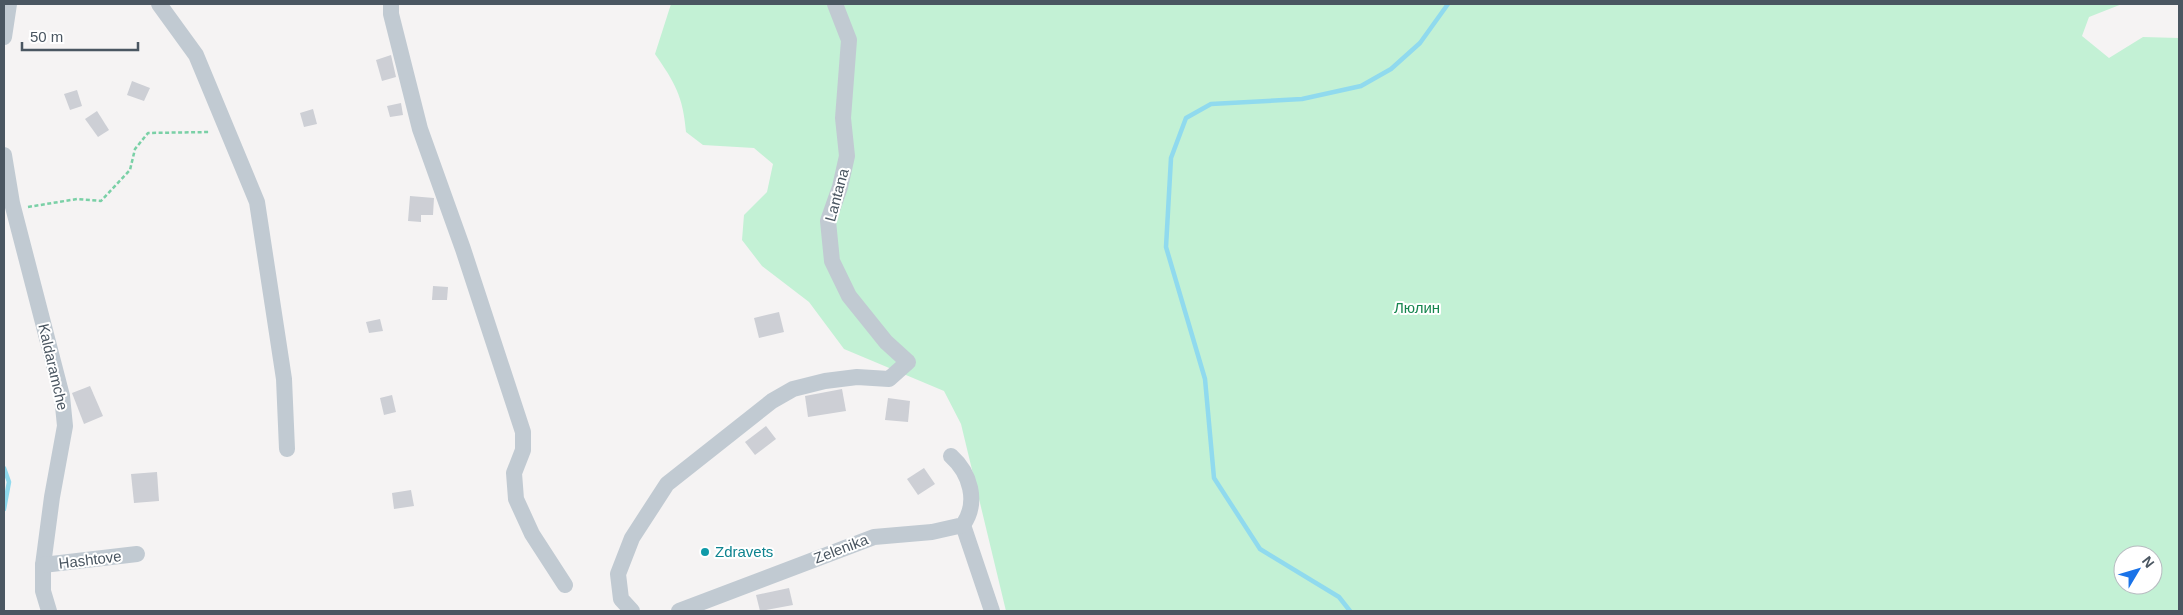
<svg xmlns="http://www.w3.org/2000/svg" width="2183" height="615" font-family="Helvetica,sans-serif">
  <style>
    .green { fill: #c3f1d5; fill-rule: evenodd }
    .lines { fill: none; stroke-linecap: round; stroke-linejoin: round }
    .stream { stroke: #90daee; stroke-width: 4.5 }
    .building { fill: #cdcfd5 }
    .path { stroke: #7ad0a6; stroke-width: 2.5; stroke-dasharray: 4 2.5; stroke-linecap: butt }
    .minor { stroke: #c1cad2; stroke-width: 16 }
    .culture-dot { fill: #0f9aa8; stroke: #fff; stroke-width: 2 }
    .labels { text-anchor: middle; stroke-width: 4; stroke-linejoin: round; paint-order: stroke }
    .street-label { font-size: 15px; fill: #4a5661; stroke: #fff }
    .park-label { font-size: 15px; fill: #17864f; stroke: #fff }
    .culture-label { font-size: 15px; fill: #0d838f; stroke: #fff; text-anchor: start }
  </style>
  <rect width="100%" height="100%" fill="#f5f3f3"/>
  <path class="green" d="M671 4H2122L2089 17 2082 36 2109 58 2143 37 2179 38V611H1006L961 424 944 391 844 349 809 302 762 266 742 240 744 215 767 192 773 164 754 148 703 145 686 132C683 96 675 83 655 54ZM2123 555H2153V585H2123Z"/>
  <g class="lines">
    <g class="stream">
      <path d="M4 468 9 482 4 509"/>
      <path d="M1350 611 1339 597 1260 549 1214 478 1205 379 1166 247 1171 158 1186 118 1211 104 1302 99 1361 86 1391 69 1420 43 1448 4"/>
    </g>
  </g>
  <g class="building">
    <path d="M391 55 396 77 382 81 376 60Z"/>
    <path d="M132 81 150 88 144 101 127 95Z"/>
    <path d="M77 90 82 106 70 110 64 94Z"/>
    <path d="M401 103 403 115 390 117 387 106Z"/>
    <path d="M313 109 317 124 304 127 300 113Z"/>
    <path d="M97 111 109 130 98 137 85 119Z"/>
    <path d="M410 196 434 198 433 215H421V222L408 221Z"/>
    <path d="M433 286 448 287 447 300H432Z"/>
    <path d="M779 312 784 332 759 338 754 318Z"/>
    <path d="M380 319 383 331 369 333 366 322Z"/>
    <path d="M90 386 103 416 84 424 72 393Z"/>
    <path d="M842 389 846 411 808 417 805 396Z"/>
    <path d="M392 395 396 412 384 415 380 398Z"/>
    <path d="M888 398 910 401 908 422 885 420Z"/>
    <path d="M766 426 776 439 755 455 745 442Z"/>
    <path d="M924 468 935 484 918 495 907 479Z"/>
    <path d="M157 472 159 501 134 503 131 474Z"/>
    <path d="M411 490 414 506 394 509 392 493Z"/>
    <path d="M789 588 793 605 760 611 756 595Z"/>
  </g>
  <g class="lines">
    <path class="path" d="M28 207 77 199 101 201 130 170 135 149 148 133 210 132"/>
    <g class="minor">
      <path d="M159 4 196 55 257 202 284 379 287 449"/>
      <path d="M391 4V14L420 129 463 249 523 432V450L514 473 516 499 532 534 565 585"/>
      <path d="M4 37 9 4"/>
      <path d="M4 155 12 203 62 396 65 426 52 497 43 565V591L49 611"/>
      <path d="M963 525 992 611"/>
      <path d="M43 565 137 554"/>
      <path d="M632 611 621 599 618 574 632 538 667 484 772 401 793 389 825 381 857 377 889 379 908 362 886 342 849 296 832 261 828 221 840 187 847 156 843 118 849 40 835 4"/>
      <path d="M679 611 874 537 932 532 963 525C979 502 970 473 951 456"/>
    </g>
  </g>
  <circle class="culture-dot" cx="705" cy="552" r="5"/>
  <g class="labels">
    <g class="street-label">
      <text transform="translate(837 195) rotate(-75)" y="5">Lantana</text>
      <text transform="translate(53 367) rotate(77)" y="5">Kaldaramche</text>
      <text transform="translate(841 549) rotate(-21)" y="5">Zelenika</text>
      <text transform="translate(90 560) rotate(-7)" y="5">Hashtove</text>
    </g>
    <g class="park-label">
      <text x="1417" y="313">Люлин</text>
    </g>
    <g class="culture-label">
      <text x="715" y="557">Zdravets</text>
    </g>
  </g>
  <rect width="2183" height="615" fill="none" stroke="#4a5661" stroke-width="10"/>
  <g transform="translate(2138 570) rotate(52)"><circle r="24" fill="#ffffff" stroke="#b7bbc0"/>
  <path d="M0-4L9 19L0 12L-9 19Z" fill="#1a73e8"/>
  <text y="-8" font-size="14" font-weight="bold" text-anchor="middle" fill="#4a5661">N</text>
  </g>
  <path d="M22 42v8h116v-8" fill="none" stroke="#4a5661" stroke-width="2.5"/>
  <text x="30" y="42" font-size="15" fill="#4a5661" stroke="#ffffff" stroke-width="4" paint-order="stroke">50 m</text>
</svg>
